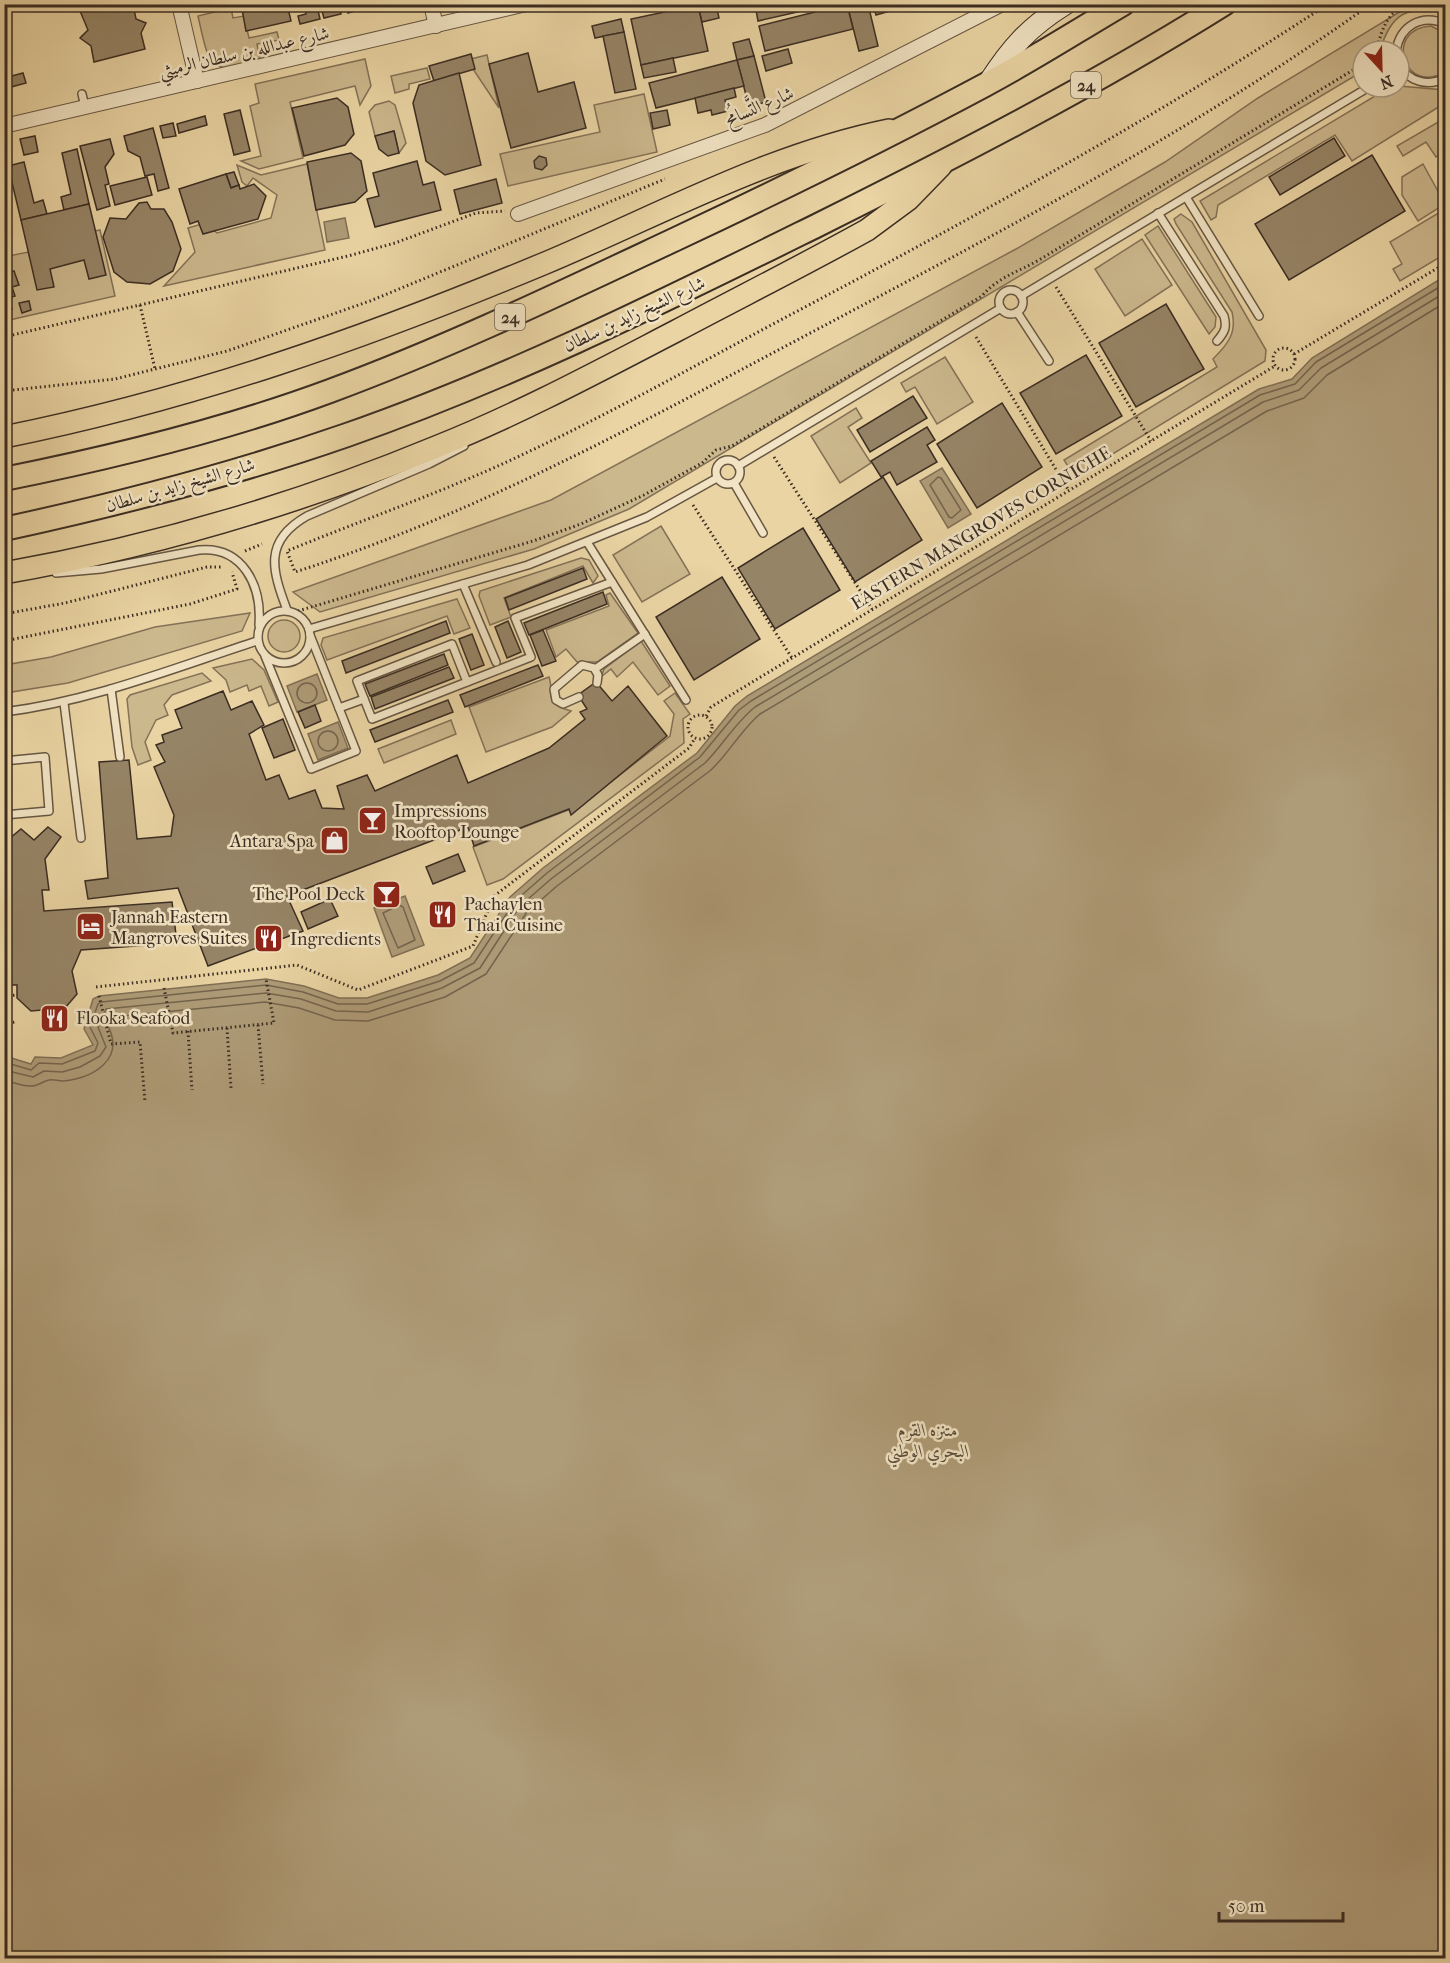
<svg xmlns="http://www.w3.org/2000/svg" width="1450" height="1963" font-family="'IM FELL French Canon',Amiri,serif">
  <style>
    .green { fill: #ccb88d; stroke: #847258; stroke-width: 1.5 }
    .water { fill: #ae9b77; stroke: #806f55; stroke-width: 1.5 }
    .lines { fill: none; stroke-linecap: round; stroke-linejoin: round }
    .shore { stroke: #74644d; stroke-width: 1.5 }
    .building { fill: #968466; stroke: #3b2d23; stroke-width: 1.5 }
    .service-casing { stroke: #675743; stroke-width: 10 }
    .minor-casing { stroke: #675743; stroke-width: 16 }
    .secondary-casing { stroke: #3b2d23; stroke-width: 22 }
    .primary-casing { stroke: #3b2d23; stroke-width: 24 }
    .trunk-casing { stroke: #3b2d23; stroke-width: 26 }
    .path { stroke: #3b2d23; stroke-width: 3; stroke-dasharray: 1.5 3; stroke-linecap: butt }
    .service { stroke: #f1e3c3; stroke-width: 7 }
    .minor { stroke: #f1e3c3; stroke-width: 14 }
    .secondary { stroke: #f1e3c3; stroke-width: 20 }
    .primary { stroke: #ead4a3; stroke-width: 21 }
    .trunk { stroke: #ead4a3; stroke-width: 22 }
    .labels { text-anchor: middle; stroke-width: 5; stroke-linejoin: round; paint-order: stroke }
    .shield { fill: #f1e3c3; stroke: #726453; stroke-width: 1.5 }
    .shield-label { font-size: 16px; font-weight: bold; fill: #3b2d23 }
    .street-label { font-size: 18px; fill: #3b2d23; stroke: #f1e3c3 }
    .poi-label { font-size: 18px; fill: #3b2d23; stroke: #f1e3c3; text-anchor: start }
    .park-label { font-size: 18px; font-style: italic; fill: #584938; stroke: #f1e3c3 }
  </style>
  <rect width="100%" height="100%" fill="#ead4a3"/>
  <filter id="stains"><feTurbulence type="fractalNoise" baseFrequency=".00333" numOctaves="4"/><feColorMatrix values="0 0 0 0 .2 0 0 0 0 .09 0 0 0 0 .02 0 0 0 .5 -.17"/></filter>
  <radialGradient id="worn" r=".72"><stop offset=".6" stop-color="#630" stop-opacity="0"/><stop offset="1" stop-color="#630" stop-opacity=".3"/></radialGradient>
  <g class="green">
    <path d="M1411 5H1445V11C1408 6 1391 12 1380 51H1363V71L629 509 534 549 320 612 293 592 551 500 1016 249 1165 162 1258 98Z"/>
    <path d="M231 8 233 18 244 16 249 38 277 32 279 40 257 44 261 64C207 76 209 64 198 16Z"/>
    <path d="M1431 26 1445 33 1446 71C1405 98 1382 29 1431 26Z"/>
    <path d="M487 55 499 108 467 60Z"/>
    <path d="M365 59 371 86 360 105 355 86 290 102 303 158 259 169 241 161 261 156 250 106 259 103 255 84Z"/>
    <path d="M427 68 430 79 409 84V89L395 93 391 76Z"/>
    <path d="M1399 86 1445 90V103L1352 161 1335 135 1218 205 1216 217 1211 220 1200 201 1390 87Z"/>
    <path d="M644 94 657 152 508 186 500 154 600 132 594 105Z"/>
    <path d="M389 101 395 105 406 143 399 153 394 131 375 136 369 112 375 105Z"/>
    <path d="M1445 118V152L1436 157 1426 142 1403 156 1397 146Z"/>
    <path d="M307 164 325 250 164 286 195 252 188 228 205 223 217 233 271 218 277 195 253 178 247 186 242 182 237 165 261 175Z"/>
    <path d="M1423 164 1445 204 1418 221 1402 195V177Z"/>
    <path d="M1445 209V254L1400 281 1393 269 1402 264 1390 242Z"/>
    <path d="M1181 214 1192 222 1266 350 1265 361 1075 477 1064 460 1217 367 1213 359C1228 344 1237 333 1232 312L1176 224 1174 219Z"/>
    <path d="M1158 226 1216 317 1215 327 1209 334 1145 235Z"/>
    <path d="M100 230 115 296 5 321 4 257 28 252 30 258 54 240Z"/>
    <path d="M1142 239 1172 285 1125 316 1095 269Z"/>
    <path d="M945 357 973 402 937 424 915 387 906 392 901 383Z"/>
    <path d="M856 408 862 418 848 427 871 463 840 483 811 436Z"/>
    <path d="M661 526 690 574 642 602 613 555Z"/>
    <path d="M581 558 589 560 598 576 593 583 583 566 504 598 511 617 490 625 479 596 480 591Z"/>
    <path d="M610 593 638 633 597 662H577L566 649 556 657 546 630 609 606 606 595Z"/>
    <path d="M457 599 470 628 454 634 447 616 327 660 321 645 323 638Z"/>
    <path d="M250 613 242 631 68 683 5 693V665L51 657 155 627Z"/>
    <circle cx="284" cy="636" r="16"/>
    <path d="M641 641 670 686 658 695 633 662 617 677 611 669 601 677 604 669Z"/>
    <path d="M252 659 264 670 278 702 269 706 261 686 249 691 247 685 230 692 226 680 213 668Z"/>
    <path d="M202 673 211 681 172 695 164 705 168 715 156 720 145 742 151 760 138 765 132 747 127 699 130 695Z"/>
    <path d="M549 677C555 695 542 703 571 711L552 727 486 752 469 707Z"/>
    <path d="M675 693 690 714 683 719 684 743 503 879 487 885 473 847 581 805 670 736 674 714 664 701Z"/>
    <path d="M451 720 456 734 384 763 378 749Z"/>
  </g>
  <g class="water">
    <path d="M345 218 349 238 327 242 324 222Z"/>
    <path d="M1445 276V1958H5V1056L31 1064 35 1057 61 1058 93 1045 84 1029 93 999 99 996 266 979 304 986 339 998H367L438 975 470 958 510 897 543 868 697 753 735 706 747 696 1259 389 1292 379 1312 358Z"/>
    <path d="M942 468 971 514 948 528 920 481Z"/>
    <path d="M317 674 327 700 297 712 287 686Z"/>
    <path d="M338 722 348 748 318 760 308 734Z"/>
    <path d="M405 896 424 945 392 957 374 908Z"/>
  </g>
  <g class="lines">
    <g class="shore">
      <path d="M938 477 941 478 961 510 952 518 949 517 930 485Z"/>
      <circle cx="307" cy="693" r="10"/>
      <circle cx="328" cy="741" r="10"/>
      <path d="M399 905 403 907 415 940 398 948 383 913Z"/>
      <path d="M4 1062 31 1070 39 1063 62 1064 95 1051 98 1043 90 1027 98 1004 101 1002 266 985 303 992 338 1004H367L440 981 474 963 515 901 547 873 700 757 739 710 751 701 1260 395 1295 384 1316 362 1446 283"/>
      <path d="M4 1070 33 1077 44 1071 62 1072 80 1067 100 1056 106 1047 98 1027 106 1009 266 993 301 999 336 1011 368 1012 442 988 480 968 520 906 551 879 705 763C723 745 735 723 755 707L1263 402 1299 390 1321 368 1446 292"/>
      <path d="M4 1080C13 1082 23 1087 32 1086 38 1086 43 1081 49 1080 53 1079 58 1081 63 1081 94 1078 125 1059 108 1026L112 1017 265 1002 299 1008 335 1020 368 1021 445 997 486 974 527 912 557 886 711 770C729 753 741 730 760 714L1267 411 1304 398 1327 375 1446 302"/>
    </g>
  </g>
  <g class="building">
    <path d="M103 4H133L136 19 146 23 141 33 145 49 94 62 91 46 80 38 88 30 80 11Z"/>
    <path d="M241 4H287L291 21 246 31Z"/>
    <path d="M339 4 341 14 324 18 322 11 328 10 326 5Z"/>
    <path d="M367 4 368 7 348 13 346 5Z"/>
    <path d="M716 4 719 18 702 22 698 5Z"/>
    <path d="M780 4H810L811 9 758 21 756 10Z"/>
    <path d="M847 4H868L878 46 859 51Z"/>
    <path d="M847 4 853 29 765 51 759 26Z"/>
    <path d="M873 4H896L897 9 876 15Z"/>
    <path d="M698 5 708 51 641 65 631 19Z"/>
    <path d="M317 6 320 19 300 24 298 16 306 14 305 9Z"/>
    <path d="M621 19 624 32 595 38 592 26Z"/>
    <path d="M624 32 636 89 615 93 603 36Z"/>
    <path d="M749 39 754 56 737 60 733 43Z"/>
    <path d="M788 49 792 63 766 71 762 56Z"/>
    <path d="M528 53 538 92 574 82 586 128 511 148 489 64Z"/>
    <path d="M471 54 475 69 434 81 429 66Z"/>
    <path d="M754 56 766 102 749 107 737 60Z"/>
    <path d="M673 58 676 72 644 78 641 65Z"/>
    <path d="M737 60 744 86 656 108 649 83Z"/>
    <path d="M23 73 26 83 11 87 8 77Z"/>
    <path d="M459 73 481 165 445 175 426 161 413 103 419 85Z"/>
    <path d="M734 88 736 97 725 100 728 111 712 115 711 110 698 113 695 98Z"/>
    <path d="M337 98 348 107 354 134 345 145 304 156 292 108Z"/>
    <path d="M240 110 250 151 234 155 224 114Z"/>
    <path d="M667 110 670 125 653 129 650 113Z"/>
    <path d="M205 116 207 125 179 133 177 124Z"/>
    <path d="M173 123 176 136 163 138 160 126Z"/>
    <path d="M153 128 169 188 158 191 154 174 145 176 140 157 128 151 124 136Z"/>
    <path d="M394 131 399 153 388 156 379 149 375 136Z"/>
    <path d="M35 136 38 152 24 155 20 139Z"/>
    <path d="M1334 138 1345 156 1280 195 1269 177Z"/>
    <path d="M110 139 114 154 105 167 109 184 105 185 110 206 97 210 80 146Z"/>
    <path d="M77 149 89 204 64 210 61 197 71 194 62 153Z"/>
    <path d="M351 153 361 161 367 191 355 202 316 210 307 162Z"/>
    <path d="M1372 155 1405 211 1289 280 1255 224Z"/>
    <path d="M539 156 546 158 547 165 542 170 535 168 534 161Z"/>
    <path d="M417 161 423 185 434 182 441 210 375 227 367 199 379 196 373 173Z"/>
    <path d="M24 162 34 203 43 200 47 214 21 220 8 166Z"/>
    <path d="M234 172 239 185 231 188 226 174Z"/>
    <path d="M226 174 231 188 239 185 240 189 254 184 266 196 258 219 203 234 198 221 190 224 179 189Z"/>
    <path d="M147 177 152 195 115 205 110 186Z"/>
    <path d="M496 179 502 203 460 214 454 190Z"/>
    <path d="M147 202 151 209H164L172 222 181 249 173 271 150 284 127 282 114 272 103 237 110 218 126 219 139 203Z"/>
    <path d="M89 204 106 275 89 279 84 260 50 269 54 287 37 290 21 220Z"/>
    <path d="M14 271 19 285 12 287 15 296 8 298 12 309 4 311V274Z"/>
    <path d="M29 301 31 310 22 313 19 303Z"/>
    <path d="M1166 304 1204 369 1136 407 1099 343Z"/>
    <path d="M1086 355 1122 416 1056 454 1020 393Z"/>
    <path d="M913 396 927 418 870 452 857 430Z"/>
    <path d="M1002 403 1042 467 977 508 937 444Z"/>
    <path d="M927 427 935 440 927 445 937 462 897 485 890 472 881 477 871 461Z"/>
    <path d="M883 477 922 540 855 582 816 519Z"/>
    <path d="M803 528 840 590 775 629 738 568Z"/>
    <path d="M583 568 587 579 509 610 505 598Z"/>
    <path d="M722 577 760 639 694 680 656 617Z"/>
    <path d="M603 592 607 604 529 635 524 623Z"/>
    <path d="M446 621 450 633 346 673 342 661Z"/>
    <path d="M508 621 521 652 507 658 495 627Z"/>
    <path d="M543 630 556 661 542 666 530 635Z"/>
    <path d="M472 634 484 665 471 670 459 639Z"/>
    <path d="M444 654 448 665 370 696 365 684Z"/>
    <path d="M538 665 543 676 465 707 460 695Z"/>
    <path d="M449 667 454 678 375 709 371 697Z"/>
    <path d="M596 682 612 701 628 686 667 736 571 815 569 809 474 846 468 827 287 896 303 931 208 966 178 888 88 899 85 881 108 878 99 762 129 760 137 839 171 836 174 815 154 767 165 762 156 745 164 742 162 735 182 728 175 710 223 691 231 710 252 701 264 725 249 734 266 780 279 775 289 799 315 790 322 808 344 809 337 786 367 775 375 791 457 755 468 783 549 748 585 719 580 712 587 709 578 695Z"/>
    <path d="M448 700 453 712 375 742 370 730Z"/>
    <path d="M315 705 321 721 305 728 298 712Z"/>
    <path d="M283 719 295 750 274 758 262 728Z"/>
    <path d="M48 827 61 837 45 859 49 890H42L44 911 172 902 177 943 81 950 72 971 77 994 65 1008 31 1011 17 998V985H7L4 843 21 829 34 840Z"/>
    <path d="M458 854 465 871 433 884 426 867Z"/>
    <path d="M330 899 338 916 308 929 301 912Z"/>
  </g>
  <g class="lines">
    <defs>
      <g id="service">
        <path d="M1396 51C1400 26 1421 13 1446 24"/>
        <path d="M1399 64C1408 82 1428 87 1446 78"/>
        <path d="M82 94 85 107"/>
        <path d="M1186 197 1259 316"/>
        <path d="M1158 213 1224 316C1227 327 1225 332 1217 341"/>
        <circle cx="1011" cy="302" r="12"/>
        <path d="M1021 296 1369 87"/>
        <path d="M1017 312 1049 361"/>
        <circle cx="728" cy="472" r="12"/>
        <path d="M738 466 1001 308"/>
        <path d="M734 483 763 533"/>
        <path d="M587 542 686 700"/>
        <path d="M56 573 101 569 199 550C243 546 262 586 259 625"/>
        <path d="M463 584 496 662"/>
        <path d="M287 610C272 570 263 541 307 516L429 464 464 446"/>
        <circle cx="284" cy="637" r="26"/>
        <path d="M309 629 528 565 647 517 717 478"/>
        <path d="M452 644 467 682 372 719 357 681Z"/>
        <path d="M265 656 311 769 356 751 310 635"/>
        <path d="M595 669 645 634"/>
        <path d="M467 682 531 657 515 618 612 582"/>
        <path d="M111 689 120 757"/>
        <path d="M579 697 563 704 556 700 554 689 582 665 594 668 598 675 597 683"/>
        <path d="M64 703 81 838"/>
        <path d="M339 708 364 699"/>
        <path d="M4 712C92 701 174 668 257 641"/>
        <path d="M4 761 45 757 49 811 4 815"/>
      </g>
      <g id="minor">
        <path d="M179 4 197 81"/>
        <path d="M431 4 436 26"/>
        <path d="M4 126 526 4"/>
        <path d="M518 214 765 125 1002 4"/>
      </g>
      <path id="secondary" d="M988 83C1011 47 1029 27 1066 4"/>
      <g id="primary">
        <path d="M4 437C193 399 365 338 543 264 658 216 766 155 889 130"/>
        <path d="M4 573C152 547 298 504 436 447 519 414 597 372 676 331 740 297 804 265 867 230L909 199 941 166"/>
      </g>
      <g id="trunk">
        <path d="M4 479C114 457 225 430 330 391 449 347 563 292 678 238 782 189 884 139 985 85 1032 60 1077 31 1123 4"/>
        <path d="M4 529C120 504 235 474 347 435 510 378 664 301 818 225 956 156 1093 86 1224 4"/>
      </g>
    </defs>
    <use href="#service" class="service-casing"/>
    <use href="#minor" class="minor-casing"/>
    <use href="#secondary" class="secondary-casing"/>
    <use href="#primary" class="primary-casing"/>
    <use href="#trunk" class="trunk-casing"/>
    <g class="path">
      <path d="M1328 4C1155 118 973 218 790 315 703 361 617 410 528 452 449 490 367 518 287 551L295 572C479 513 646 420 816 330 1006 229 1196 129 1371 4"/>
      <path d="M1376 51C1382 30 1385 17 1404 4"/>
      <path d="M1056 287 1151 441"/>
      <path d="M140 305 155 369"/>
      <path d="M4 337 348 256 395 243 476 213 505 211"/>
      <path d="M976 337 1069 491"/>
      <circle cx="1284" cy="359" r="11"/>
      <path d="M1294 354 1446 263"/>
      <path d="M4 391 115 379 227 351 370 301 665 179"/>
      <path d="M774 457 872 609"/>
      <path d="M693 505 792 658"/>
      <path d="M245 551 262 544"/>
      <path d="M298 611 533 541 581 524 644 495 702 463 716 450 732 446 982 296C998 277 1018 272 1039 260L1363 64"/>
      <path d="M4 614 65 603 207 567H222"/>
      <path d="M4 641 190 604 237 589 232 572"/>
      <circle cx="700" cy="727" r="12"/>
      <path d="M706 716 711 707 1275 366"/>
      <path d="M96 987 297 965 358 990 473 946 494 896 689 748 695 738"/>
      <path d="M164 988 173 1033 274 1023 266 979"/>
      <path d="M4 996 17 995"/>
      <path d="M99 996 111 1044 140 1042 145 1102"/>
      <path d="M4 1024 15 1022"/>
      <path d="M258 1025 263 1084"/>
      <path d="M227 1028 231 1088"/>
      <path d="M188 1031 192 1090"/>
    </g>
    <use href="#service" class="service"/>
    <use href="#minor" class="minor"/>
    <use href="#secondary" class="secondary"/>
    <use href="#primary" class="primary"/>
    <use href="#trunk" class="trunk"/>
  </g>
  <defs>
    <symbol id="bar-square" viewBox="-11 -11 22 22"><rect x="-9" y="-9" width="18" height="18" rx="4" fill="#8f2418" stroke="#f1e3c3"/><path d="M-6-5H6L.8 .8V4.5H3.5V6h-7V4.5H-.8V.8Z" fill="#fff"/></symbol>
    <symbol id="shop-square" viewBox="-11 -11 22 22"><rect x="-9" y="-9" width="18" height="18" rx="4" fill="#8f2418" stroke="#f1e3c3"/><path d="M-5-2.5h2.3a2.7 3.5 0 0 1 5.4 0H5L5.5 6h-11ZM-1.5-2.5h3a1.5 2.3 0 0 0-3 0Z" fill="#fff"/></symbol>
    <symbol id="restaurant-square" viewBox="-11 -11 22 22"><rect x="-9" y="-9" width="18" height="18" rx="4" fill="#8f2418" stroke="#f1e3c3"/><path d="M-5-6h1v4h1v-4h1v4h1v-4h1v5L-1.5 .5V6h-2V.5L-5-1ZM5-6V6H3V1.5H1.5Q1.5-4 5-6Z" fill="#fff"/></symbol>
    <symbol id="hotel-square" viewBox="-11 -11 22 22"><rect x="-9" y="-9" width="18" height="18" rx="4" fill="#8f2418" stroke="#f1e3c3"/><path d="M-6-4.5h1.5V1H6V5H4.5V3h-9V5H-6ZM-4 0a1.8 1.8 0 1 1 3.6 0ZM.5 0V-2.5h3Q6-2.5 6 0Z" fill="#fff"/></symbol>
  </defs>
  <g fill-rule="evenodd">
    <use href="#bar-square" x="356" y="804" width="33" height="33"/>
    <use href="#shop-square" x="318" y="824" width="33" height="33"/>
    <use href="#bar-square" x="370" y="878" width="33" height="33"/>
    <use href="#restaurant-square" x="426" y="898" width="33" height="33"/>
    <use href="#hotel-square" x="74" y="910" width="33" height="33"/>
    <use href="#restaurant-square" x="252" y="922" width="33" height="33"/>
    <use href="#restaurant-square" x="38" y="1002" width="33" height="33"/>
  </g>
  <g class="labels">
    <g class="shield">
      <rect x="1071" y="72" width="30" height="26" rx="4.5"/>
      <rect x="495" y="304" width="30" height="26" rx="4.5"/>
    </g>
    <g class="shield-label">
      <text x="1086" y="91">24</text>
      <text x="510" y="323">24</text>
    </g>
    <g class="street-label">
      <text transform="translate(244 52) rotate(-13)" y="6">شارع عبدالله بن سلطان الرميثي</text>
      <text transform="translate(759 106) rotate(-23)" y="6">شارع التَّسامُح</text>
      <text transform="translate(634 314) rotate(-25)" y="6">شارع الشيخ زايد بن سلطان</text>
      <text transform="translate(180 485) rotate(-16)" y="6">شارع الشيخ زايد بن سلطان</text>
      <text transform="translate(981 528) rotate(-31)" y="6">EASTERN MANGROVES CORNICHE</text>
    </g>
    <g class="poi-label">
      <text x="394" y="817">Impressions<tspan x="394" dy="21">Rooftop Lounge</tspan></text>
      <text x="314" y="847" text-anchor="end">Antara Spa</text>
      <text x="365" y="900" text-anchor="end">The Pool Deck</text>
      <text x="464" y="910">Pachaylen<tspan x="464" dy="21">Thai Cuisine</tspan></text>
      <text x="111" y="923">Jannah Eastern<tspan x="111" dy="21">Mangroves Suites</tspan></text>
      <text x="290" y="945">Ingredients</text>
      <text x="76" y="1024">Flooka Seafood</text>
    </g>
    <g class="park-label">
      <text x="928" y="1436">متنزه القرم<tspan x="928" dy="21">البحري الوطني</tspan></text>
    </g>
  </g>
  <rect width="1450" height="1963" fill="none" stroke="#ead4a3" stroke-width="24"/>
  <rect x="6" y="6" width="1438" height="1951" fill="none" stroke="#3b2d23" stroke-width="3"/>
  <rect x="12" y="12" width="1426" height="1939" fill="none" stroke="#3b2d23" stroke-width="1.5"/>
  <g transform="translate(1381 69) rotate(158)"><circle r="28" fill="#f1e3c3" stroke="#a89a83" stroke-width="1.5"/>
  <path d="M0-4.5L10 22L0 15L-10 22Z" fill="#8f2418"/>
  <text y="-9" font-size="16" font-weight="bold" text-anchor="middle" fill="#3b2d23">N</text>
  </g>
  <path d="M1219 1912v9h124v-9" fill="none" stroke="#3b2d23" stroke-width="3"/>
  <text x="1228" y="1912" font-size="18" fill="#3b2d23" stroke="#f1e3c3" stroke-width="4.5" paint-order="stroke">50 m</text>
  <rect width="100%" height="100%" filter="url(#stains)"/>
  <rect width="100%" height="100%" fill="url(#worn)"/>
</svg>
